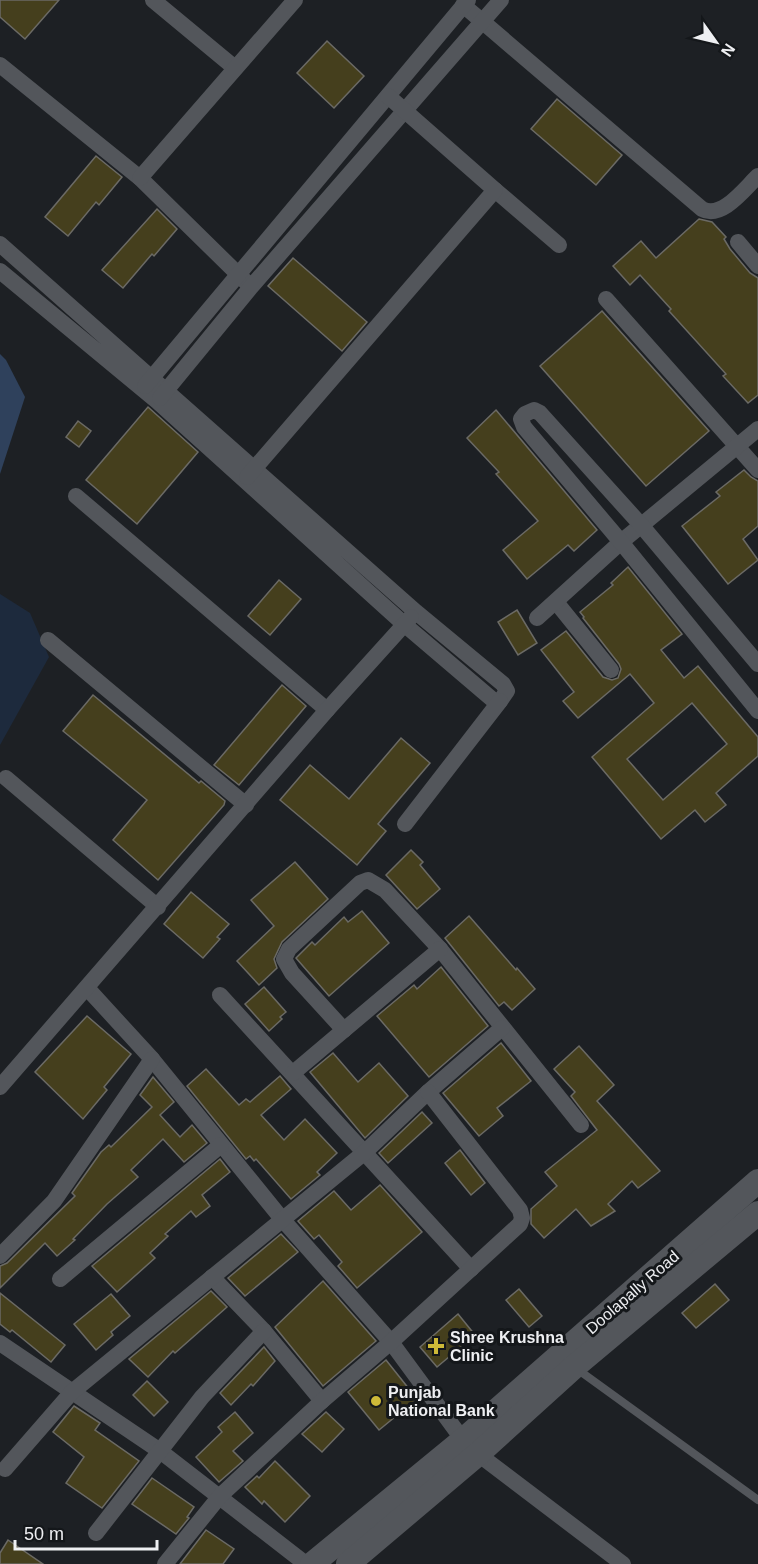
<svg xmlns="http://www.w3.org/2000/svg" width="758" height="1564" font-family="Helvetica,sans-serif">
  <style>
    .green { fill: #1d2a3d }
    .water { fill: #2f415c }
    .building { fill: #453f1d; stroke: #6b6a65; stroke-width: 1.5; fill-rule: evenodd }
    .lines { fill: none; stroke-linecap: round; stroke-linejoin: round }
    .service { stroke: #53565b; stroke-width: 8 }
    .minor { stroke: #53565b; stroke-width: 16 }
    .secondary { stroke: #53565b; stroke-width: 24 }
    .poi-dot { fill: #cdb938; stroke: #14171a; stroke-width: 2 }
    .labels { text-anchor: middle; stroke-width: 6; stroke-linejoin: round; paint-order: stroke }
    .street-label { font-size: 16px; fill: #eeeff2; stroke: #14171a }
    .poi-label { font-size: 16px; font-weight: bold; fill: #eeeff2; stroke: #14171a; text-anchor: start }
  </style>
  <rect width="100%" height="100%" fill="#1d2024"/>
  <path class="green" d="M0 594 30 613 49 657 0 745Z"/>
  <path class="water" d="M0 354 6 360 25 397 0 474Z"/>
  <g class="building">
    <path d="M0 0H59L25 39 0 17Z"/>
    <path d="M327 41 364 76 334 108 297 73Z"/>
    <path d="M557 99 622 155 596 185 531 129Z"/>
    <path d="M96 156 122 177 99 205 96 202 68 236 45 217Z"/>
    <path d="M157 209 177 229 154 256 152 254 123 288 102 270Z"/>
    <path d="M699 219 712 222 726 237 724 239 730 249 750 273 758 278V395L748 403 723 376 726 374 669 311 671 309 640 275 630 285 613 266 641 241 656 258Z"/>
    <path d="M293 258 367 322 342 351 268 286Z"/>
    <path d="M602 311 709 431 646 486 540 366Z"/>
    <path d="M148 407 198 452 137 524 86 480Z"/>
    <path d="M496 410 597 530 574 551 568 545 527 579 503 550 538 521 496 474 499 472 467 438Z"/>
    <path d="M78 421 91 431 79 447 66 437Z"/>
    <path d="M744 470 751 477 758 481V526L743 539 758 560 728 584 682 526 720 496 716 492Z"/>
    <path d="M628 567 682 634 661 650 684 678 698 666 758 737V756L716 793 726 805 705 822 695 810 661 839 592 757 654 703 630 674 578 718 563 701 574 692 541 650 566 631 603 677 612 680 618 678 621 669 619 664 583 618 584 617 580 612 613 585 611 583ZM692 703 727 744 663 800 627 759Z"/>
    <path d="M279 580 301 599 270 635 248 616Z"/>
    <path d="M517 610 537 643 518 655 498 622Z"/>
    <path d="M282 685 306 706 239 785 214 765Z"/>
    <path d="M93 695 199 783 201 781 225 801 224 805 158 880 113 840 147 800 63 731Z"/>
    <path d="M401 738 430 763 378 824 386 831 357 865 280 800 310 765 349 799Z"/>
    <path d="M411 850 423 862 420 865 440 889 417 909 386 875Z"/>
    <path d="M295 862 328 899 282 942 274 959 277 968 259 985 237 961 274 926 251 900Z"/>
    <path d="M191 892 229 924 217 937 220 939 203 958 164 924Z"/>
    <path d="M362 911 389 943 329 996 296 958 312 942 315 945 344 917 348 922Z"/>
    <path d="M469 916 516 970 517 968 535 989 512 1010 504 1002 499 1006 445 938Z"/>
    <path d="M441 967 488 1026 429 1077 377 1016 414 985 417 989Z"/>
    <path d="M264 987 286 1012 280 1017 282 1019 269 1031 245 1004Z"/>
    <path d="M87 1016 131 1054 104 1087 107 1090 83 1119 35 1072Z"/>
    <path d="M501 1043 531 1081 497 1108 503 1116 479 1136 443 1093Z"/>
    <path d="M579 1046 614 1085 597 1101 660 1171 638 1188 632 1181 608 1204 615 1211 591 1226 576 1209 544 1238 531 1224V1209L557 1186 545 1172 597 1130 571 1096 575 1092 554 1069Z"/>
    <path d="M333 1053 358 1082 379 1063 408 1096 365 1138 310 1072Z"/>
    <path d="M206 1069 239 1105 246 1099 250 1102 280 1076 291 1089 261 1115 284 1140 305 1119 337 1153 317 1172 320 1175 291 1199 256 1159 254 1161 250 1156 246 1159 187 1086Z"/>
    <path d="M153 1077 174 1102 160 1115 180 1137 192 1125 207 1143 184 1162 163 1139 131 1170 138 1177 107 1204 73 1239 75 1240 57 1256 45 1243 0 1288V1266L7 1263 75 1196 72 1193 101 1152 109 1145 111 1147 152 1107 140 1095Z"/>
    <path d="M422 1112 432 1123 388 1163 379 1153Z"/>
    <path d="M460 1150 485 1183 471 1195 445 1163Z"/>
    <path d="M220 1159 230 1172 202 1195 210 1206 196 1217 191 1211 165 1234 168 1236 150 1253 155 1258 117 1292 92 1266Z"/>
    <path d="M380 1185 422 1232 357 1288 338 1266 342 1262 319 1235 314 1239 298 1221 334 1191 351 1210Z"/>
    <path d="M281 1234 298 1252 245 1296 228 1278Z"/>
    <path d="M323 1281 376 1341 323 1386 275 1327Z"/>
    <path d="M715 1284 729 1300 696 1328 682 1313Z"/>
    <path d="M519 1289 542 1316 529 1327 506 1300Z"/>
    <path d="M211 1291 227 1307 175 1353 173 1351 148 1377 129 1359Z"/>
    <path d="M0 1293 65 1345 51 1362 12 1330 10 1332 0 1324Z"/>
    <path d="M111 1294 130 1316 111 1332 113 1335 96 1350 74 1324Z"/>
    <path d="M458 1314 475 1335 437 1367 420 1347Z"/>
    <path d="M264 1347 275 1361 253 1386 251 1384 231 1405 220 1393Z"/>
    <path d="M386 1360 417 1399 379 1430 348 1392Z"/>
    <path d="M147 1381 168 1402 154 1416 133 1395Z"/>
    <path d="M74 1406 100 1423 95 1430 139 1461 102 1508 66 1483 84 1457 53 1432Z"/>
    <path d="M235 1412 253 1433 233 1451 243 1461 219 1482 196 1457 222 1432 218 1427Z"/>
    <path d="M326 1412 344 1429 322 1452 302 1434Z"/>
    <path d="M275 1461 310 1496 285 1522 264 1501 262 1504 245 1487 257 1476 259 1478Z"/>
    <path d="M152 1478 194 1507 187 1517 189 1518 176 1534 132 1504Z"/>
    <path d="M206 1530 234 1549 223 1564H180Z"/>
    <path d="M8 1540 43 1564H0V1553Z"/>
  </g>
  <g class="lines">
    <path class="service" d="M577 1369 758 1500"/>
    <g class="minor">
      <path d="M153 0 235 68"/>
      <path d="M463 5 702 209C722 220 745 188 758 176"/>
      <path d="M0 65 140 178 246 282"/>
      <path d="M140 178 295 0"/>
      <path d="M495 190 559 245"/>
      <path d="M738 242 758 266"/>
      <path d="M0 244 416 612 503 684 507 691 500 701 493 700 405 625 157 401 0 271"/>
      <path d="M606 299 758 470"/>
      <path d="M145 386 468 0"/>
      <path d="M160 398 251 287 501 0"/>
      <path d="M247 477 495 190 388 96"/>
      <path d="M76 496 327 710"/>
      <path d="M556 602 611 670"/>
      <path d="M537 618 621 542 758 429"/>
      <path d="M48 640 246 805"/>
      <path d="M758 664 641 525 540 413 534 410 525 414 521 419 524 427 621 542 758 711"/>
      <path d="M6 778 158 907"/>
      <path d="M405 824 500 701"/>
      <path d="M87 988 152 1059 282 1219 391 1342 463 1440"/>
      <path d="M220 995 471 1269"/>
      <path d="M344 1030 292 973 284 959 289 949 360 883 368 880 385 890 440 949 581 1125"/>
      <path d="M293 1073 440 949"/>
      <path d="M0 1087 327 710 411 617"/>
      <path d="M0 1256 54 1201 152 1059"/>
      <path d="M212 1277 264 1331 322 1401"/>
      <path d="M60 1279 221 1145"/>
      <path d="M0 1343 160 1451 306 1564"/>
      <path d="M478 1454 623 1564"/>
      <path d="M5 1469 72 1392 365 1152 428 1092 502 1028"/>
      <path d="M96 1533 202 1397 264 1331"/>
      <path d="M165 1564 220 1496 322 1401 391 1342 520 1224 522 1218 520 1210 428 1092"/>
    </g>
    <g class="secondary">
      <path d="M312 1564 463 1440 758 1181"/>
      <path d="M348 1564 478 1454 574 1367 758 1213"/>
    </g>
  </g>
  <g class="poi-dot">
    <path d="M433 1337h6v6h6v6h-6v6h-6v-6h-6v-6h6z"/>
    <circle cx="376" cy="1401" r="6"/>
  </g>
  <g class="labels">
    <g class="street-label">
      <text transform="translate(632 1292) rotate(-41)" y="6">Doolapally Road</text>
    </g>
    <g class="poi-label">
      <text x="450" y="1343">Shree Krushna<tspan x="450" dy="18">Clinic</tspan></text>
      <text x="388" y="1398">Punjab<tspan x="388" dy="18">National Bank</tspan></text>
    </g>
  </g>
  <g transform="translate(716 42) rotate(124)" stroke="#14171a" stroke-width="4.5" paint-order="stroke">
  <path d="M0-4.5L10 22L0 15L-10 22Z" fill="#eeeff2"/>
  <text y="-9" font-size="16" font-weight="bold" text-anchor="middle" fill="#eeeff2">N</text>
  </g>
  <path d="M15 1540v9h142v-9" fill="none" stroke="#eeeff2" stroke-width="3"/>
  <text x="24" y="1540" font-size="18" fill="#eeeff2" stroke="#14171a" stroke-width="4.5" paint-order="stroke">50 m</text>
</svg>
